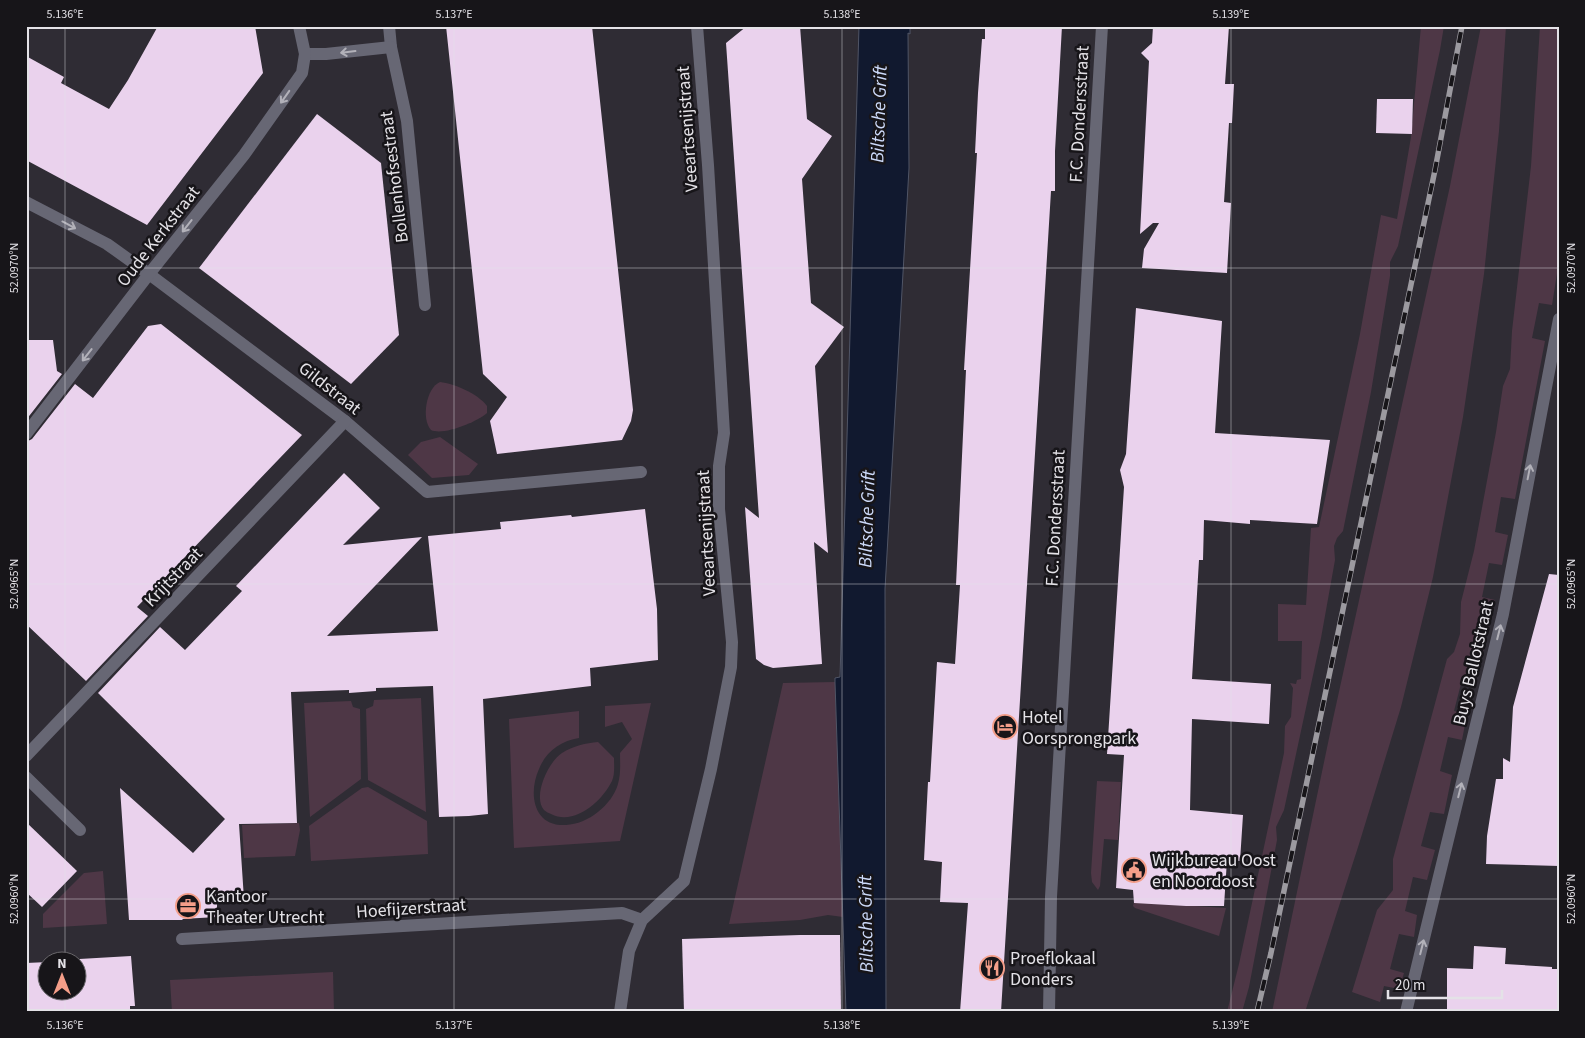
<svg xmlns="http://www.w3.org/2000/svg" width="1585" height="1038" font-family="'Source Sans 3',sans-serif">
  <style>
    .green { fill: #4e3746 }
    .water { fill: #11192f; stroke: #505566 }
    .building { fill: #ead2ed }
    .lines { fill: none; stroke-linecap: round; stroke-linejoin: round }
    .street { stroke: #676774; stroke-width: 12 }
    .rail-casing { stroke: #9c9aa0; stroke-width: 5.5 }
    .rail { stroke: #171519; stroke-width: 4; stroke-dasharray: 11; stroke-linecap: butt }
    .oneway { stroke: #b2b1b9 }
    .ticks { fill: none; stroke: #e4e2e7; stroke-width: 1; stroke-opacity: 0.45 }
    .labels { text-anchor: middle; stroke-width: 5; stroke-linejoin: round; paint-order: stroke }
    .street-label { font-size: 18px; fill: #e4e2e7; stroke: #171519 }
    .poi-label { font-size: 18px; fill: #e4e2e7; stroke: #171519; text-anchor: start }
    .water-label { font-size: 19px; font-style: italic; fill: #cddaf9; stroke: #171519 }
    .neatline { fill: none; stroke: #e4e2e7; stroke-width: 2 }
    .ticks-label { font-size: 12px; text-anchor: middle; fill: #e4e2e7 }
  </style>
  <rect width="100%" height="100%" fill="#2f2c34"/>
  <g class="green">
    <path d="M1421 26H1444L1440 50 1398 246 1390 262V276L1371 392 1343 531 1337 538 1334 546 1335 560 1321 638 1284 810 1276 827 1277 840 1249 987 1242 1012H1227L1239 964 1284 753 1285 726 1291 717 1293 688 1290 683 1296 684 1297 680 1301 679 1302 641H1278V604L1306 605 1311 528 1319 527 1360 334 1381 215 1397 219 1411 137Z"/>
    <path d="M1481 26H1506L1499 131 1484 274 1463 417 1433 577 1401 707 1359 844 1305 1012H1272L1333 719 1450 186Z"/>
    <path d="M1540 26H1559V261L1552 305 1539 303 1532 338 1545 341 1515 499 1501 497 1495 532 1508 535 1502 565 1489 563 1482 597 1495 600 1477 679 1463 676 1454 711 1467 714 1462 740 1448 737 1440 771 1452 775 1444 814 1430 812 1421 846 1435 850 1427 880 1413 877 1405 911 1417 915 1414 937 1399 934 1390 969 1404 973 1399 989 1384 986 1380 1002 1352 992 1377 910 1393 890V859L1447 659 1454 652 1460 634 1461 602 1474 551 1496 432 1503 386 1510 369 1512 331 1531 166Z"/>
    <path d="M440 382C455 384 477 393 487 406V413C477 422 443 436 431 430 421 419 426 388 440 382Z"/>
    <path d="M440 437 478 464 469 475 432 478 408 455 421 442Z"/>
    <path d="M835 682 843 917 828 915 800 920 729 924 783 683Z"/>
    <path d="M421 698 426 812 368 780 366 709 373 706 374 700Z"/>
    <path d="M351 701 353 707 360 709 361 779 310 817 304 703Z"/>
    <path d="M651 703 620 841 514 848 509 719 579 711V738C561 741 546 751 539 769 528 793 533 827 566 825 588 824 612 805 618 784 621 774 620 763 620 753L632 739 622 722 605 727V706Z"/>
    <path d="M598 742 614 758C614 766 615 774 612 781 602 801 575 826 551 814 549 813 546 812 544 810 532 796 549 761 562 753 573 746 586 743 598 742Z"/>
    <path d="M1097 781 1121 782 1118 840 1104 839 1100 886 1098 890 1092 882 1091 873Z"/>
    <path d="M368 787 427 821 428 854 311 861 309 826 362 788Z"/>
    <path d="M299 823 300 830 295 856 244 858 242 825Z"/>
    <path d="M103 871 107 924 43 928V914L84 873Z"/>
    <path d="M1134 902 1226 908 1219 936 1135 908 1133 906Z"/>
    <path d="M333 972 334 1012H172L170 980Z"/>
  </g>
  <path class="water" d="M859 26H910V34L908 33 909 168 885 589 886 1012H846L835 682V678L840 677Z"/>
  <g class="building">
    <path d="M158 26H255L263 73 147 225 26 160V56L64 77 61 83 109 109 128 80Z"/>
    <path d="M446 26H592L633 410 631 421 622 440 497 454 490 421 507 397 483 374Z"/>
    <path d="M747 26H800L807 119 832 136 802 179 811 303 844 327 815 366 828 553 814 542 822 664 773 668 764 665 756 659 745 507 759 518 726 43Z"/>
    <path d="M985 26H1062L1061 44 1055 151V191H1051L1001 1012H960L968 903 940 902 942 862 924 860 928 782H930L937 662 955 664 960 585H956L966 370H964L977 153H975L978 93 982 39H985Z"/>
    <path d="M1153 26H1229L1225 84H1234L1232 123H1229L1224 202 1231 203 1227 273 1142 268 1144 249 1159 223H1153L1140 234 1149 61 1141 53 1152 43Z"/>
    <path d="M1377 99H1413L1412 134 1376 133Z"/>
    <path d="M317 114 381 163 399 335 351 384 199 268Z"/>
    <path d="M1136 308 1222 321 1215 433 1330 440 1317 524 1250 520V524L1204 520 1203 560H1199L1192 679 1271 684 1269 724 1192 719 1190 810 1243 815 1240 861 1227 860 1224 906H1186L1134 903 1133 890 1116 888 1124 755 1107 754 1124 487 1120 470 1126 454Z"/>
    <path d="M161 324 302 435 137 607 148 616 86 681 26 624V442L32 439 75 384 93 398 148 326Z"/>
    <path d="M26 340H53L57 371 62 374 26 420Z"/>
    <path d="M344 473 380 508 343 545 422 537 327 636 438 631 428 536 501 529 500 522 571 515 572 517 645 509 657 609 658 660 590 668 591 686 483 699 488 814 469 816 439 817 433 686 376 688V691L349 693V690L291 692 297 823 239 824 244 899 217 900V917L182 919 183 920H129L120 788 193 853 225 819 98 693 160 627 185 650 242 591 236 586Z"/>
    <path d="M1549 574 1559 575V866L1486 864 1487 836 1496 779H1503V758L1510 762 1513 707Z"/>
    <path d="M26 822 77 871 42 907 26 892Z"/>
    <path d="M800 935H840L841 1012H684L682 939Z"/>
    <path d="M1474 946 1506 948 1505 964 1552 967V969H1559V1012H1447V968L1473 969Z"/>
    <path d="M131 956 135 1006H130V1012H26V963L48 962V990H78V960H62Z"/>
  </g>
  <g class="lines">
    <g class="street">
      <path d="M389 26 391 47 407 121 425 305"/>
      <path d="M305 54H326L391 47"/>
      <path d="M26 202 107 244 149 274 345 421 427 492 641 472"/>
      <path d="M26 434 149 274 244 155 302 73 305 54 299 26"/>
      <path d="M26 756 345 421"/>
      <path d="M26 777 80 830"/>
      <path d="M182 939 622 913 642 920"/>
      <path d="M620 1012 629 951 642 920 684 881 711 769 731 667 732 642 719 509V466L724 433 708 165 697 26"/>
      <path d="M1049 1012 1051 897 1102 26"/>
      <path d="M1406 1012 1503 614 1559 319"/>
    </g>
    <defs>
      <path id="rail" d="M1257 1012 1271 953 1435 170 1462 26"/>
    </defs>
    <use href="#rail" class="rail-casing"/>
    <use href="#rail" class="rail"/>
  </g>
  <defs><path id="oneway-shaft" d="M-6 0H5M1.5-3L5.5 0L1.5 3" fill="none" stroke-width="1.6" stroke-linecap="round" stroke-linejoin="round" transform="scale(1.25)"/></defs>
  <g class="oneway">
    <use href="#oneway-shaft" transform="translate(348 52) rotate(173)"/>
    <use href="#oneway-shaft" transform="translate(285 97) rotate(125)"/>
    <use href="#oneway-shaft" transform="translate(69 225) rotate(28)"/>
    <use href="#oneway-shaft" transform="translate(187 226) rotate(128)"/>
    <use href="#oneway-shaft" transform="translate(87 355) rotate(128)"/>
    <use href="#oneway-shaft" transform="translate(1529 472) rotate(-79)"/>
    <use href="#oneway-shaft" transform="translate(1499 632) rotate(-76)"/>
    <use href="#oneway-shaft" transform="translate(1460 790) rotate(-76)"/>
    <use href="#oneway-shaft" transform="translate(1422 947) rotate(-76)"/>
  </g>
  <path class="ticks" d="M65 26V960M454 26V1012M842 26V1012M1231 26V1012M26 268H1559M26 584H1559M26 899H1559M65 990V1012"/>
  <defs>
    <symbol id="hotel-ring" viewBox="-11 -11 22 22"><circle r="9.5" fill="#171519" stroke="#f49e89" stroke-width="1.5"/><path d="M-6-4.5h1.5V1H6V5H4.5V3h-9V5H-6ZM-4 0a1.8 1.8 0 1 1 3.6 0ZM.5 0V-2.5h3Q6-2.5 6 0Z" fill="#f49e89"/></symbol>
    <symbol id="civic-ring" viewBox="-11 -11 22 22"><circle r="9.5" fill="#171519" stroke="#f49e89" stroke-width="1.5"/><path d="M-.6-6.5H3V-4.5H.6V-3L4-1V1h2V6H-6V1h2V-1L-.6-3ZM-1.2 2.5V6h2.4V2.5Z" fill="#f49e89"/></symbol>
    <symbol id="office-ring" viewBox="-11 -11 22 22"><circle r="9.5" fill="#171519" stroke="#f49e89" stroke-width="1.5"/><path d="M-6-3h4V-5.5h4V-3h4V5H-6ZM-1-4.5V-3h2v-1.5ZM-6 0V1H6V0Z" fill="#f49e89"/></symbol>
    <symbol id="restaurant-ring" viewBox="-11 -11 22 22"><circle r="9.5" fill="#171519" stroke="#f49e89" stroke-width="1.5"/><path d="M-5-6h1v4h1v-4h1v4h1v-4h1v5L-1.5 .5V6h-2V.5L-5-1ZM5-6V6H3V1.5H1.5Q1.5-4 5-6Z" fill="#f49e89"/></symbol>
  </defs>
  <g fill-rule="evenodd">
    <use href="#hotel-ring" x="991" y="713" width="28" height="28"/>
    <use href="#civic-ring" x="1120" y="856" width="28" height="28"/>
    <use href="#office-ring" x="174" y="892" width="28" height="28"/>
    <use href="#restaurant-ring" x="978" y="954" width="28" height="28"/>
  </g>
  <g class="labels">
    <g class="street-label">
      <text transform="translate(1079 114) rotate(-87)" y="6">F.C. Dondersstraat</text>
      <text transform="translate(687 129) rotate(-94)" y="6">Veeartsenijstraat</text>
      <text transform="translate(394 177) rotate(-97)" y="6">Bollenhofsestraat</text>
      <text transform="translate(158 236) rotate(-52)" y="6">Oude Kerkstraat</text>
      <text transform="translate(330 388) rotate(38)" y="6">Gildstraat</text>
      <text transform="translate(1055 518) rotate(-87)" y="6">F.C. Dondersstraat</text>
      <text transform="translate(706 533) rotate(-93)" y="6">Veeartsenijstraat</text>
      <text transform="translate(173 577) rotate(-46)" y="6">Krijtstraat</text>
      <text transform="translate(1473 663) rotate(-77)" y="6">Buys Ballotstraat</text>
      <text transform="translate(411 908) rotate(-4)" y="6">Hoefijzerstraat</text>
    </g>
    <g class="poi-label">
      <text x="1022" y="723">Hotel<tspan x="1022" dy="21">Oorsprongpark</tspan></text>
      <text x="1152" y="866">Wijkbureau Oost<tspan x="1152" dy="21">en Noordoost</tspan></text>
      <text x="206" y="902">Kantoor<tspan x="206" dy="21">Theater Utrecht</tspan></text>
      <text x="1010" y="964">Proeflokaal<tspan x="1010" dy="21">Donders</tspan></text>
    </g>
    <g class="water-label">
      <text transform="translate(878 114) rotate(-88)" y="7">Biltsche Grift</text>
      <text transform="translate(866 519) rotate(-88)" y="7">Biltsche Grift</text>
      <text transform="translate(865 924) rotate(-91)" y="7">Biltsche Grift</text>
    </g>
  </g>
  <rect width="1585" height="1038" fill="none" stroke="#171519" stroke-width="55"/>
  <g transform="translate(62 976)"><circle r="24" fill="#171519" stroke="#69676b"/>
  <path d="M0-4L9 19L0 12L-9 19Z" fill="#f49e89"/>
  <text y="-8" font-size="14" font-weight="bold" text-anchor="middle" fill="#e4e2e7">N</text>
  </g>
  <path d="M1388 990v8h114v-8" fill="none" stroke="#e4e2e7" stroke-width="2.5"/>
  <text x="1395" y="990" font-size="15" fill="#e4e2e7" stroke="#171519" stroke-width="4" paint-order="stroke">20 m</text>
  <rect x="28" y="28" width="1530" height="982" class="neatline"/>
  <g class="ticks-label">
    <text x="65" y="18">5.136°E</text>
    <text x="454" y="18">5.137°E</text>
    <text x="842" y="18">5.138°E</text>
    <text x="1231" y="18">5.139°E</text>
    <text transform="translate(14 268) rotate(-90)" y="4">52.0970°N</text>
    <text transform="translate(1571 268) rotate(-90)" y="4">52.0970°N</text>
    <text transform="translate(14 584) rotate(-90)" y="4">52.0965°N</text>
    <text transform="translate(1571 584) rotate(-90)" y="4">52.0965°N</text>
    <text transform="translate(14 899) rotate(-90)" y="4">52.0960°N</text>
    <text transform="translate(1571 899) rotate(-90)" y="4">52.0960°N</text>
    <text x="65" y="1029">5.136°E</text>
    <text x="454" y="1029">5.137°E</text>
    <text x="842" y="1029">5.138°E</text>
    <text x="1231" y="1029">5.139°E</text>
  </g>
</svg>
